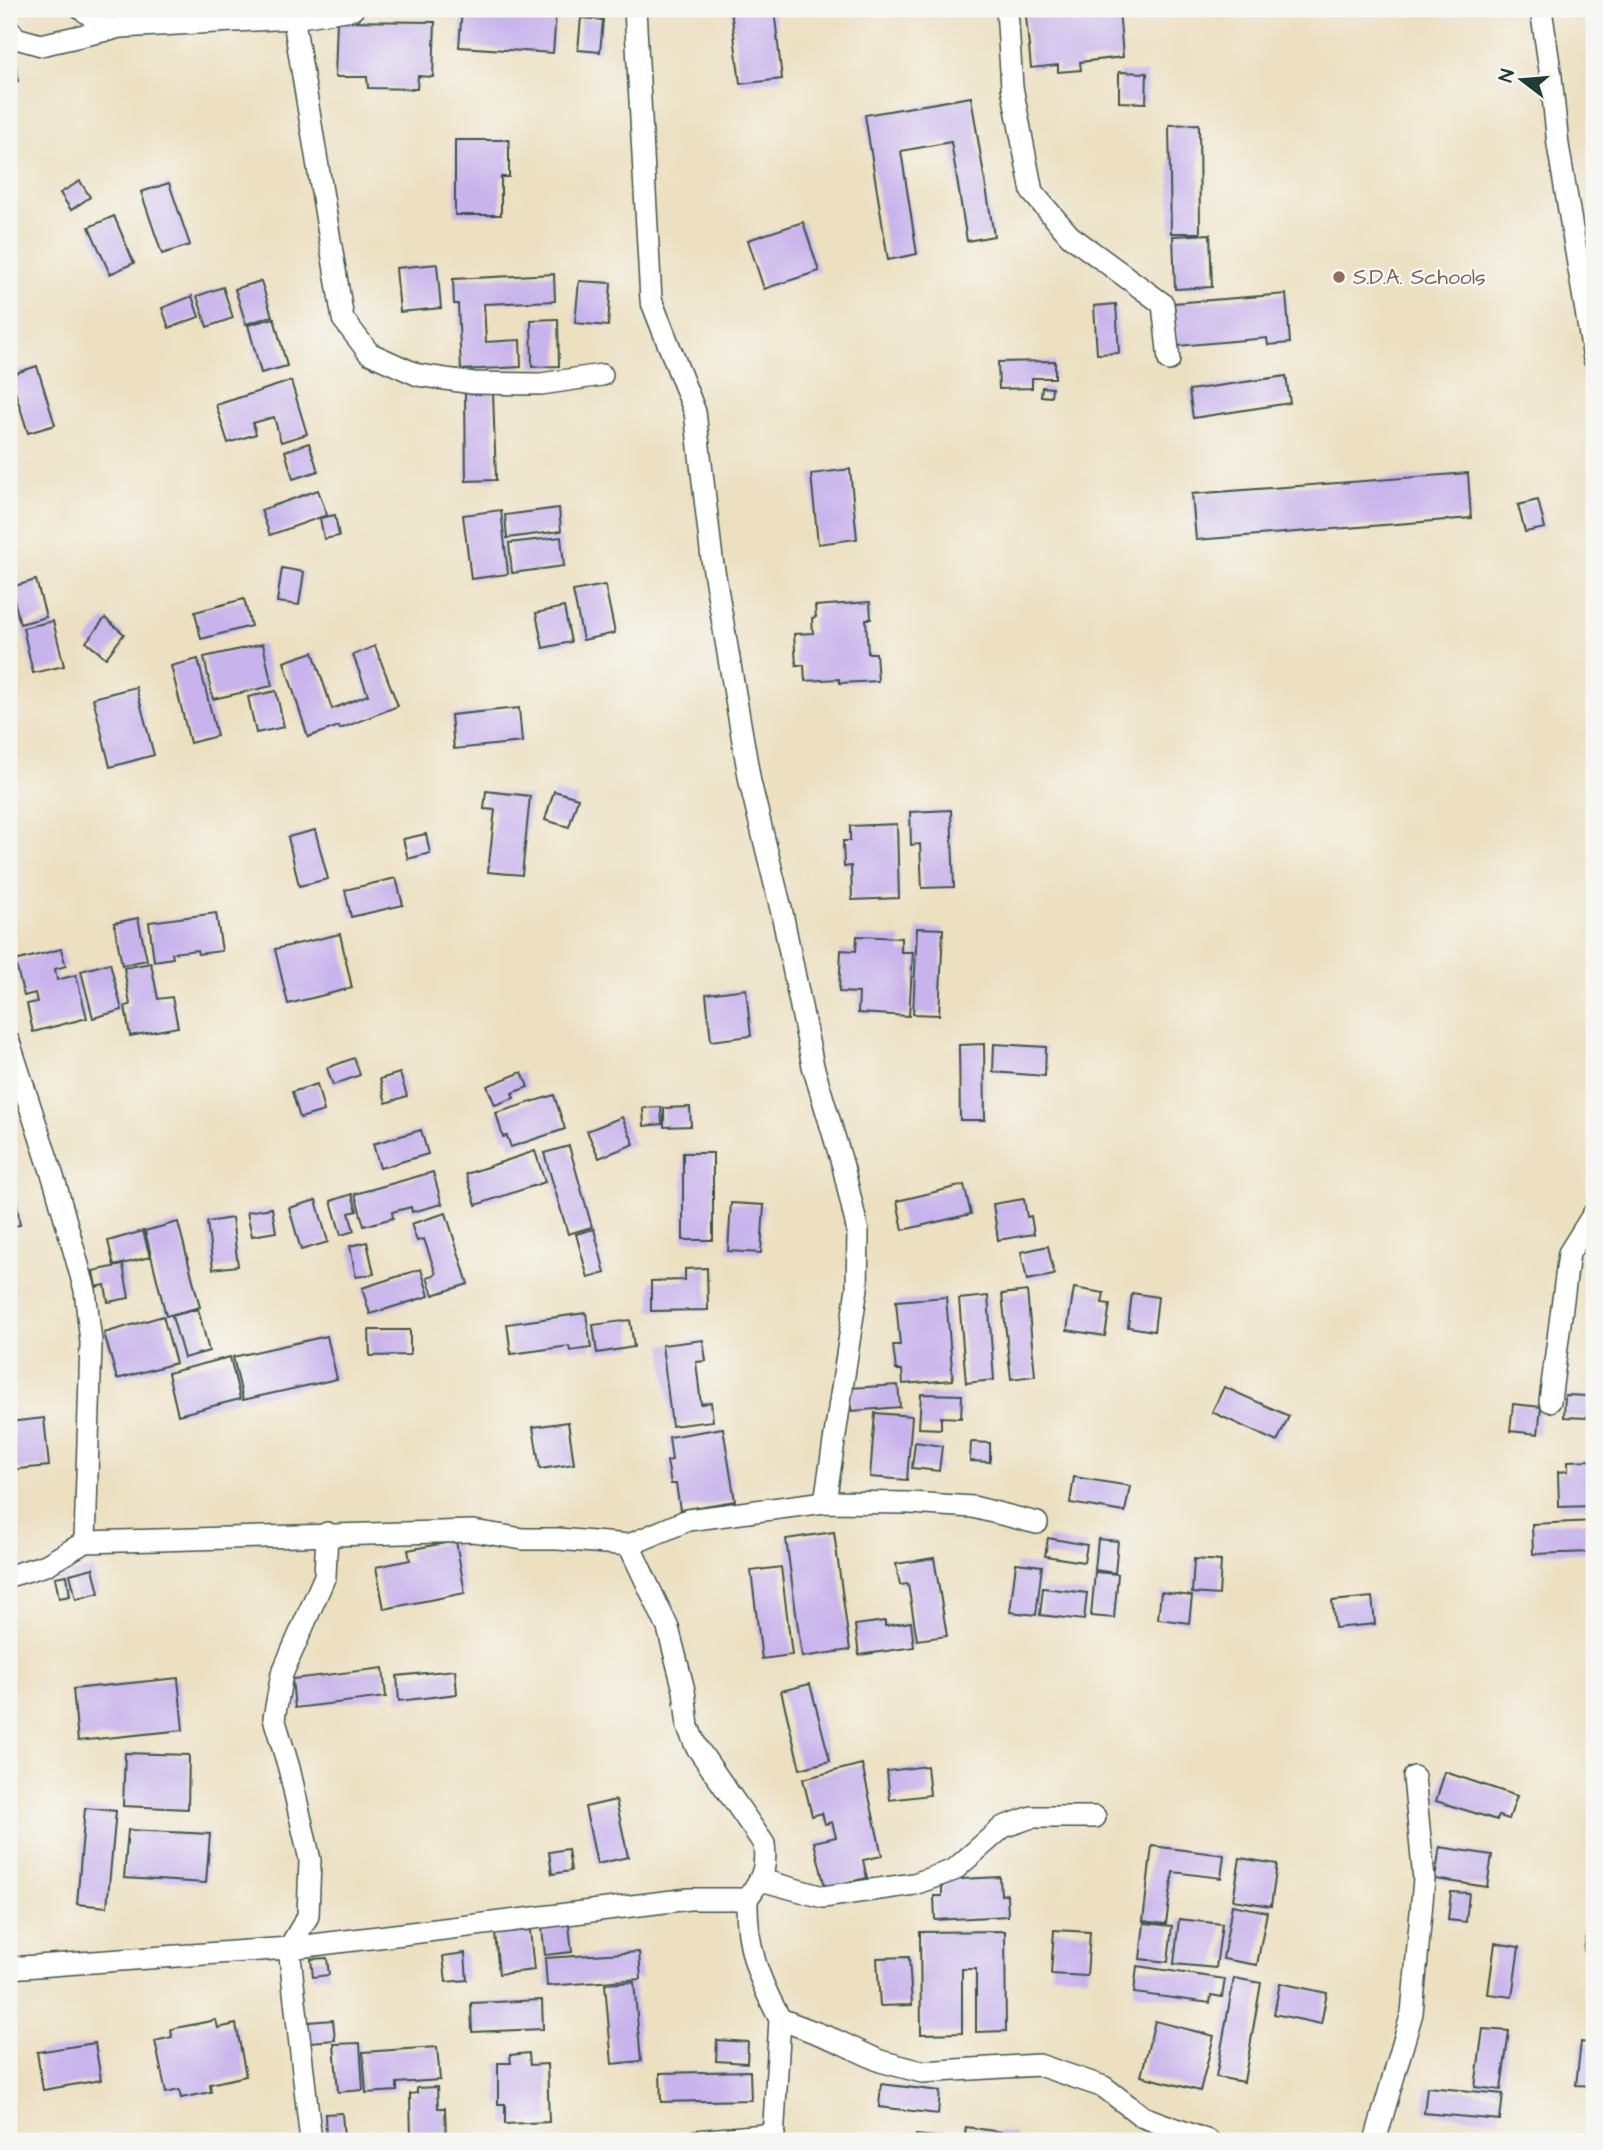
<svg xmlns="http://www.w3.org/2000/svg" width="1603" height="2150" font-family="'Architects Daughter',sans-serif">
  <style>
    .building { fill: #c8b4ec }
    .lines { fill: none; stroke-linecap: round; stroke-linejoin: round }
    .minor-casing { stroke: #3e5549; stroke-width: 24 }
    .minor { stroke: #fff; stroke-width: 21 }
    .education-dot { fill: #8d6e63; stroke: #f6f6f2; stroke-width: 2.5 }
    .labels { text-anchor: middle; stroke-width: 5; stroke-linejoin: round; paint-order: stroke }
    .education-label { font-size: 21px; fill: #785e54; stroke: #f6f6f2; text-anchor: start }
  </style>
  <rect width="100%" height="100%" fill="#f6f6f2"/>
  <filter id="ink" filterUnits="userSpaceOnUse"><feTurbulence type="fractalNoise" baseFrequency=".0143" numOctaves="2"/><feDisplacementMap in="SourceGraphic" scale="14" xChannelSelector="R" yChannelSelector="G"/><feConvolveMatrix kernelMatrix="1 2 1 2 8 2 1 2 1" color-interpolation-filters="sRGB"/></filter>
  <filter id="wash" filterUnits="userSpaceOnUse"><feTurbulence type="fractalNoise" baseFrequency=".00686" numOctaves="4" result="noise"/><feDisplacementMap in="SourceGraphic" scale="28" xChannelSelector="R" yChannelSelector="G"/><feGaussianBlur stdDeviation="1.57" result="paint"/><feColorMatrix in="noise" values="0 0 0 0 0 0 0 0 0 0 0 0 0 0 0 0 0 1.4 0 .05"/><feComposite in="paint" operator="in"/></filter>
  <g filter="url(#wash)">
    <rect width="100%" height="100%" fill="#ece0c1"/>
    <g id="blocks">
      <g class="building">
        <path d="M462 9 556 14 553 53 459 47Z"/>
        <path d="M774 9 782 79 740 84 731 10Z"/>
        <path d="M1095 9H1119L1123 57 1080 62 1081 70 1058 72V65L1031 68 1026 16Z"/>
        <path d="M1301 9H1332V11L1301 14Z"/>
        <path d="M581 18 603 20 600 52 578 50Z"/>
        <path d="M337 21 435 22 433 77 418 76 417 89 368 88 367 77H335Z"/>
        <path d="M9 53H14L18 81 9 82Z"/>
        <path d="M1119 72 1147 73 1146 103 1119 102Z"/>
        <path d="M971 97 994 236 967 241 951 142 901 151 917 254 888 260 865 115Z"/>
        <path d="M1199 124 1200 233H1171L1169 125Z"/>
        <path d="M455 140H509V177H501V215H455Z"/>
        <path d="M80 181 90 197 71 210 60 193Z"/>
        <path d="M169 183 190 245 162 254 141 192Z"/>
        <path d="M114 216 134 263 110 274 89 227Z"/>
        <path d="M803 222 819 271 764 289 748 240Z"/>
        <path d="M1210 234 1212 287 1175 289 1173 236Z"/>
        <path d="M437 264 441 308 400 312 396 268Z"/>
        <path d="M554 274 555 301 484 304 486 342 520 340 521 367 461 370 458 304H454L453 279Z"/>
        <path d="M261 281 272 316 246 324 235 289Z"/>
        <path d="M579 281 611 283 608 326 575 323Z"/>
        <path d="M223 287 233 318 207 327 197 296Z"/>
        <path d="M1286 294 1290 343 1268 345 1267 338 1178 346 1174 303Z"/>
        <path d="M192 296 199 317 169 328 162 308Z"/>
        <path d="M1116 304 1119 353 1097 354 1094 306Z"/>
        <path d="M274 318 287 366 261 373 248 325Z"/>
        <path d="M558 319 559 366 532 367 531 320Z"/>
        <path d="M1055 361V378H1032V388L999 389 998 362Z"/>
        <path d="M37 366 55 425 28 433 10 375Z"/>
        <path d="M1286 376 1290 403 1193 418 1189 390Z"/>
        <path d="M291 381 307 434 281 442 274 417 253 423 256 434 228 443 216 405Z"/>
        <path d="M1042 387 1052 388 1051 397 1041 396Z"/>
        <path d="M493 392 496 480 466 481 465 393Z"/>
        <path d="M309 443 318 471 293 479 285 451Z"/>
        <path d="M850 469 857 539 818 544 811 474Z"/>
        <path d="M1468 473 1471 518 1196 540 1192 494Z"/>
        <path d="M318 490 327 515 270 535 261 510Z"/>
        <path d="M1538 500 1545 528 1525 532 1518 505Z"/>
        <path d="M559 508 561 531 507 538 505 515Z"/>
        <path d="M501 510 508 574 471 579 463 515Z"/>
        <path d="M335 515 339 536 324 539 320 518Z"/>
        <path d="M561 537 564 566 512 573 509 543Z"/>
        <path d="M282 568 304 572 299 605 277 602Z"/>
        <path d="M36 580 46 617 20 624 11 587Z"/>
        <path d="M605 585 615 633 583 640 573 591Z"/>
        <path d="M244 599 251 626 201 639 195 612Z"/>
        <path d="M870 602 871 619H866L868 653H876L878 681 840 683 839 679 805 681 804 665H796L794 634 813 633 812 618 816 617 815 606Z"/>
        <path d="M564 607 571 642 543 648 536 613Z"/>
        <path d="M105 618 124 634 106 658 86 642Z"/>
        <path d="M53 621 64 666 33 673 23 628Z"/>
        <path d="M263 644 272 686 213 699 204 657Z"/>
        <path d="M375 646 398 706 340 729 339 726 308 737 284 662 313 652 332 709 368 695 353 655Z"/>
        <path d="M198 659 217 736 190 743 171 666Z"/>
        <path d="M136 687 154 755 110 767 93 698Z"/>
        <path d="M276 691 284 727 256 733 248 697Z"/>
        <path d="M519 708 522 742 454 749 451 715Z"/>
        <path d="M486 791 530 796 522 875 488 872 495 810 484 809Z"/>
        <path d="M554 791 578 798 569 827 545 820Z"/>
        <path d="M951 810 954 887 922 888 920 844 911 845 910 812Z"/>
        <path d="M897 824 899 898 852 900 851 866 844 867 843 841H850V826Z"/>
        <path d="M315 830 328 879 299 886 288 837Z"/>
        <path d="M426 834 430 853 408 859 403 839Z"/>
        <path d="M396 878 403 905 351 917 345 890Z"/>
        <path d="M216 913 222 951 198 954 197 950 172 953 173 958 154 961 149 922Z"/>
        <path d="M138 918 147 960 122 965 114 923Z"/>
        <path d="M917 928 943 929 939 1015 913 1014Z"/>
        <path d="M340 934 352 988 288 1004 275 949Z"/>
        <path d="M857 936 901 938V952H913L909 1016 858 1013 859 993 839 992 841 950 856 951Z"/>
        <path d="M61 949 66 966 55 969 57 980 76 975 87 1018 33 1032 27 1004 37 1002 35 993 24 996 15 961Z"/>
        <path d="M110 963 122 1010 93 1018 81 971Z"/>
        <path d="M151 963 158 999 172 997 178 1027 130 1036 125 1006 130 1005 124 968Z"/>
        <path d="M746 989 751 1036 711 1041 706 994Z"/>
        <path d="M984 1044 985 1120H960L959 1045Z"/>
        <path d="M994 1044 1046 1047 1045 1076 993 1072Z"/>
        <path d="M354 1058 360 1075 333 1085 327 1068Z"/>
        <path d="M522 1072 528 1087 512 1093 514 1098 495 1105 487 1086Z"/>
        <path d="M400 1073 407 1096 386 1103 380 1079Z"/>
        <path d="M317 1084 324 1111 300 1118 292 1092Z"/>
        <path d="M554 1095 565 1129 511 1147 507 1136 503 1137 496 1113Z"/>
        <path d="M661 1107 662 1124 644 1126 643 1108Z"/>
        <path d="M690 1107 691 1126 664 1127V1108Z"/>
        <path d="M622 1117 634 1144 599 1158 587 1131Z"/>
        <path d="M421 1130 428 1154 380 1168 373 1144Z"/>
        <path d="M569 1146 592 1227 568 1234 544 1153Z"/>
        <path d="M535 1151 545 1182 476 1205 466 1174Z"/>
        <rect x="683" y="1153" width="30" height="87"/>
        <path d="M10 1159 20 1225 9 1226V1160Z"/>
        <path d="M433 1172 442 1204 412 1212 411 1207 392 1212 393 1218 364 1226 355 1194Z"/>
        <path d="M964 1185 971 1214 903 1230 897 1201Z"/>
        <path d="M352 1194 357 1211 349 1213 354 1231 341 1235 331 1201Z"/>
        <path d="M1024 1199 1027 1217 1031 1216 1034 1234 998 1240 993 1204Z"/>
        <path d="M316 1200 328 1242 301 1250 289 1208Z"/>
        <path d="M731 1203 764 1205 761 1253 728 1251Z"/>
        <path d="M272 1208 276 1232 252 1236 247 1212Z"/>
        <path d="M446 1213 468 1284 433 1295 427 1277 436 1274 424 1239 417 1241 411 1224Z"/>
        <path d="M232 1218 238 1266 213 1269 207 1222Z"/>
        <path d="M178 1222 200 1307 166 1316 145 1231Z"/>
        <path d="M594 1229 605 1273 588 1278 576 1234Z"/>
        <path d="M143 1231 150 1257 114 1266 108 1241Z"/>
        <path d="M367 1242 374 1274 356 1277 350 1246Z"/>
        <path d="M1048 1246 1054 1275 1027 1280 1021 1252Z"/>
        <path d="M123 1265 129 1298 108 1302 105 1285 96 1287 93 1271Z"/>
        <path d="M707 1268 708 1310 651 1311V1281L685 1280V1269Z"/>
        <path d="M421 1269 429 1296 370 1314 362 1288Z"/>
        <path d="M1074 1288 1104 1293 1102 1303 1110 1304 1105 1336 1067 1330Z"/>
        <path d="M1027 1291 1035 1376 1011 1379 1002 1294Z"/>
        <path d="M1132 1293 1158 1297 1154 1331 1128 1327Z"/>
        <path d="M988 1296 994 1380 966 1383 959 1299Z"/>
        <path d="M946 1297 953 1380 903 1384 902 1370H896L893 1345H900L896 1301Z"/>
        <path d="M198 1309 209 1351 184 1358 172 1316Z"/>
        <path d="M586 1313 591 1348 570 1351 569 1346 511 1354 507 1324Z"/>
        <path d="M163 1316 176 1363 117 1379 104 1333Z"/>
        <path d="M630 1320 634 1347 597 1353 593 1325Z"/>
        <path d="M369 1330H410V1355L370 1356Z"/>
        <path d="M327 1336 337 1379 243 1400 233 1357Z"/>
        <path d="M703 1340 706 1361 696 1362 701 1404 711 1402 713 1421 672 1426 662 1345Z"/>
        <path d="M230 1357 240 1399 178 1415 168 1373Z"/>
        <path d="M898 1385 900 1407 852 1411 850 1388Z"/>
        <path d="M1224 1387 1289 1416 1277 1442 1212 1412Z"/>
        <path d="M921 1394 962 1395 961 1418 941 1417V1429L919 1428Z"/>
        <path d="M1565 1395 1588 1396 1587 1418 1564 1417Z"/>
        <path d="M1513 1404 1541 1407 1538 1434 1510 1431Z"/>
        <path d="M875 1413 912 1416 907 1480 870 1477Z"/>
        <path d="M44 1418 49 1466 9 1470V1422Z"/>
        <path d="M568 1422 574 1464 540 1469 533 1427Z"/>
        <path d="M723 1428 735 1501 680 1510 676 1484H671L667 1461 672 1460 669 1437Z"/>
        <path d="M915 1442 942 1446 939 1471 912 1468Z"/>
        <path d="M971 1442 990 1443V1462L970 1461Z"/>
        <path d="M1593 1460 1594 1506 1559 1507 1558 1472 1568 1471V1461Z"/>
        <path d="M1074 1477 1130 1486 1125 1512 1070 1503Z"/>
        <path d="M1594 1521V1552L1533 1554 1532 1524Z"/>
        <path d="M834 1532 850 1650 802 1657 786 1539Z"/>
        <path d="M1048 1538 1087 1545 1084 1562 1045 1556Z"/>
        <path d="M1098 1539 1118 1541 1115 1573 1095 1570Z"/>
        <path d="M456 1541 465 1593 384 1609 376 1567 410 1560 408 1550Z"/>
        <path d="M934 1558 947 1636 917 1640 908 1584 900 1585 896 1564Z"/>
        <path d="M1194 1559 1221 1561 1219 1595 1192 1593Z"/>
        <path d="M1016 1563 1042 1566 1036 1615 1010 1612Z"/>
        <path d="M781 1567 792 1655 762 1659 751 1571Z"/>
        <path d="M93 1568 99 1593 76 1599 70 1574Z"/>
        <path d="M1095 1572 1118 1574 1114 1618 1091 1616Z"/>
        <path d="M67 1575 70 1596 59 1598 55 1577Z"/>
        <path d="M1043 1588 1087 1593 1084 1620 1040 1615Z"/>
        <path d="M1161 1592 1192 1596 1189 1623 1158 1619Z"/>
        <path d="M1372 1597 1375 1624 1335 1628 1332 1601Z"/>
        <path d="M885 1621V1626L911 1622 914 1647 859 1655 855 1625Z"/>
        <path d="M383 1668 386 1697 295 1708 292 1679Z"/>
        <path d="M455 1670 457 1694 399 1701 397 1676Z"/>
        <path d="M178 1678 183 1730 78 1741 73 1689Z"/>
        <path d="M810 1684 830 1761 800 1769 781 1691Z"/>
        <path d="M125 1753 189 1755 188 1809 123 1806Z"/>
        <path d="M862 1764 882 1856 863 1860 867 1878 825 1887 814 1842 836 1837 832 1822 825 1824 822 1813 812 1816 803 1779Z"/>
        <path d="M927 1766 930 1795 890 1800 887 1771Z"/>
        <path d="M1445 1772 1517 1796 1509 1819 1499 1816 1497 1820 1436 1801Z"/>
        <path d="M616 1800 628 1857 597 1864 585 1807Z"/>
        <path d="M85 1808 116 1811 107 1907 77 1904Z"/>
        <path d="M128 1830 210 1834 206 1883 124 1878Z"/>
        <path d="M1152 1846 1224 1855 1221 1878 1173 1872 1166 1924 1143 1921Z"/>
        <path d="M1440 1847 1492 1855 1487 1887 1435 1879Z"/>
        <path d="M568 1849 571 1871 552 1874 549 1852Z"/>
        <path d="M1240 1858 1277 1864 1271 1906 1233 1900Z"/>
        <path d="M1000 1877 1001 1895 1007 1894 1008 1916 935 1920 934 1896H942V1880Z"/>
        <path d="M1451 1892 1469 1893 1466 1922 1448 1920Z"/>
        <path d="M1232 1905 1267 1912 1257 1965 1223 1959Z"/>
        <path d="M568 1917 572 1952 545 1955 541 1920Z"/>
        <path d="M1179 1919 1222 1924 1216 1968 1174 1964Z"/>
        <path d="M1144 1923 1172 1926 1168 1962 1140 1959Z"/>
        <path d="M530 1930 534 1970 499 1974 495 1933Z"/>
        <path d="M1054 1930 1090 1932 1087 1976 1051 1974Z"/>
        <path d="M1005 1931 1006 2031 976 2032V1969H962V2033L921 2034 920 1932Z"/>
        <path d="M1587 1932 1594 1933V1971L1587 1970 1589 1953 1584 1951Z"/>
        <path d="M1495 1943 1519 1947 1512 1997 1488 1994Z"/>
        <path d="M639 1952 641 1979 547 1986 545 1958Z"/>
        <path d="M465 1953 467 1980 446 1982 443 1956Z"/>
        <path d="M909 1957 912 2005 880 2006 877 1958Z"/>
        <path d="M327 1958 329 1975 313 1977 311 1959Z"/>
        <path d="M1137 1966 1225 1979 1222 1997 1211 1995 1210 2003 1134 1993Z"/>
        <path d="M1234 1978 1261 1983 1244 2082 1216 2077Z"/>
        <path d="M634 1982 641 2061 612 2064 605 1984Z"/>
        <path d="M1280 1983 1327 1993 1321 2024 1274 2014Z"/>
        <path d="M542 2000 543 2029 472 2032 471 2003Z"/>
        <path d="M216 2020 218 2028 236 2024 246 2076 210 2084 211 2092 181 2098 179 2090 166 2093 155 2041 172 2037 171 2029Z"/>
        <path d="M333 2020 335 2040 310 2042 308 2022Z"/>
        <path d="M1155 2021 1214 2036 1200 2091 1141 2076Z"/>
        <path d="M1483 2029 1509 2031 1501 2090 1475 2087Z"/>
        <path d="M717 2040 748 2042 747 2063 716 2061Z"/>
        <path d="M1581 2042 1594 2044V2086L1576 2085Z"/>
        <path d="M95 2043 101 2080 43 2090 37 2052Z"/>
        <path d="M360 2043 363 2090 338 2092 334 2044Z"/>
        <path d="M437 2047 440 2080 397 2083V2091L366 2093 363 2052Z"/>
        <path d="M529 2053 530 2065 547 2064 549 2122 505 2124V2104H498V2063H511L510 2055Z"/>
        <path d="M750 2071 751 2100 661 2102 660 2073Z"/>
        <path d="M881 2084 940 2091 938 2114 879 2107Z"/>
        <path d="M437 2087 438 2108H445L446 2137 411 2138 410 2094 417 2093V2088Z"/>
        <path d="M1427 2087 1503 2094 1500 2120 1424 2113Z"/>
        <path d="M342 2113 344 2138H326L325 2114Z"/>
        <path d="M966 2127 1016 2134 1015 2141H964Z"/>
        <path d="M916 2135 943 2138V2141H915Z"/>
      </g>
    </g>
  </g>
  <g filter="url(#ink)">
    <use href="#blocks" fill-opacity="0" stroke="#3e5549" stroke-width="2"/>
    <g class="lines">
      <defs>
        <g id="minor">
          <path d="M82 9 110 30"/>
          <path d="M292 9 343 319 369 353 418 375 473 383 541 384 602 375"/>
          <path d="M635 9 651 300 695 412 712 559 750 782 782 913 813 1066 843 1166 858 1232 857 1288 825 1502"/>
          <path d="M1007 9 1012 87 1032 192 1070 236 1163 304 1169 360"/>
          <path d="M1541 9 1551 77 1558 145 1594 359"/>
          <path d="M9 29 16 38 41 45 120 27 293 18 353 9"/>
          <path d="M9 1042 56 1186 85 1290 91 1342 85 1542 46 1565 9 1576"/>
          <path d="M1550 1401 1569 1253 1594 1213"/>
          <path d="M85 1542 473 1531 523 1539H558L629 1545 688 1520 825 1502 910 1503 973 1507 1037 1523"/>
          <path d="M629 1545 668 1628 684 1690 688 1727 696 1746 764 1844C767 1870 762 1878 747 1899"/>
          <path d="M761 1880 823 1897 914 1884 954 1870 1003 1827 1032 1817H1095"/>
          <path d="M9 1968 289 1948 689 1899H747C746 1947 758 1978 780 2019L835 2040 880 2061 922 2072 1039 2065 1104 2087 1143 2117 1209 2141"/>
          <path d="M311 2141 289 1948 308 1916 310 1860 289 1768 274 1718 282 1674 325 1576 327 1533"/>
          <path d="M696 2141 774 2134"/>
          <path d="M773 2141 780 2019"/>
          <path d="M1375 2141 1412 2013 1424 1879 1414 1777"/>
        </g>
      </defs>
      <use href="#minor" class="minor-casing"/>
      <use href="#minor" class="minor"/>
    </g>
  </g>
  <circle class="education-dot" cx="1339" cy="277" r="7"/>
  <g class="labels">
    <g class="education-label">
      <text x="1353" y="284">S.D.A. Schools</text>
    </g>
  </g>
  <rect width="1603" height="2150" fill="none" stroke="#f6f6f2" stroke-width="35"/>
  <g transform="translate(1522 80) rotate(286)" stroke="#f6f6f2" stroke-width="5" paint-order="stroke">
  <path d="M0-5L12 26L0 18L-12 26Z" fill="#1f3d34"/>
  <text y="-10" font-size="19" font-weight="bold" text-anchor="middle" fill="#1f3d34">N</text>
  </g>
</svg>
